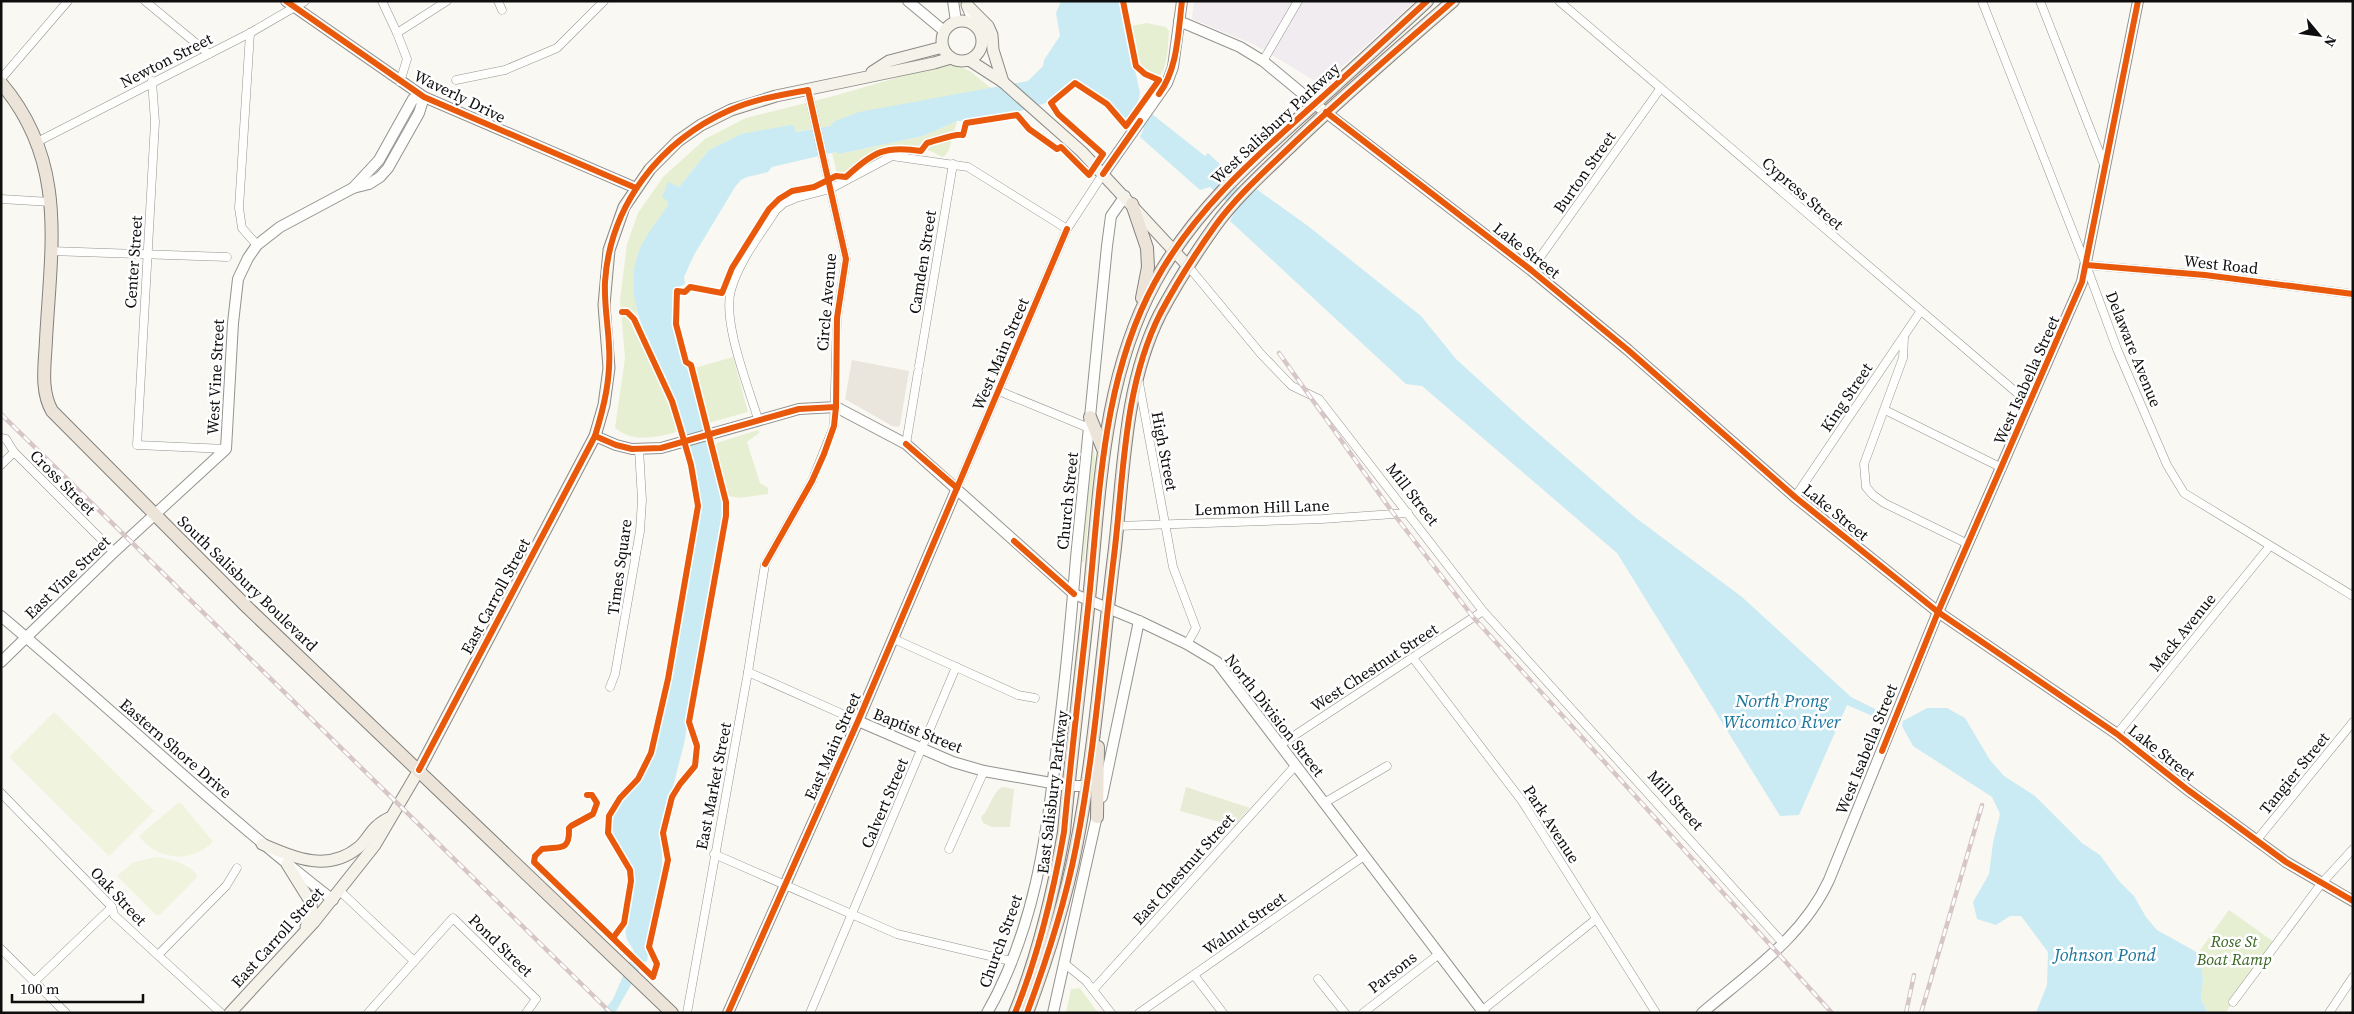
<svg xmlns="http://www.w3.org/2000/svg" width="2354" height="1014" font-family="'Source Serif 4',serif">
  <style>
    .industrial { fill: #f1ecef }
    .green { fill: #e7efd3 }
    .cemetery { fill: #e8ebd6 }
    .pitch { fill: #f0f3dd }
    .plaza { fill: #eae6de }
    .water { fill: #caebf3 }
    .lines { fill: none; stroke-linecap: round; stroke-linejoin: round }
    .minor-casing { stroke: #949391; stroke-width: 9 }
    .tertiary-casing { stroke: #949391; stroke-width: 12 }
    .secondary-casing { stroke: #8b8a87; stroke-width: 13 }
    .primary-casing { stroke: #82817e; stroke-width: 14 }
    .minor { stroke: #fefefd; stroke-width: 8 }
    .tertiary { stroke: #fefefd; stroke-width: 10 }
    .secondary { stroke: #f5f2ea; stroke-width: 11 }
    .primary { stroke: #ece4d9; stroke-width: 12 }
    .rail-casing { stroke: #d6c6c8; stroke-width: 4.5 }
    .rail { stroke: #fff; stroke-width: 2.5; stroke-dasharray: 8; stroke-linecap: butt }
    .cycleway-casing { stroke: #fff; stroke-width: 9 }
    .cycleway { stroke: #e8590c; stroke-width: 6 }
    .labels { text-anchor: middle; stroke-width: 5; stroke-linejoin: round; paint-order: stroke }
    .street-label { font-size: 16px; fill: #0e0e0e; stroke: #fff }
    .park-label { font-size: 16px; font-style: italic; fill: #376320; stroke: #fff }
    .water-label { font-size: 18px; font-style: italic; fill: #1b759c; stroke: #fff }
  </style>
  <rect width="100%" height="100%" fill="#faf8f2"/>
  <path class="industrial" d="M1194 1H1415L1322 85 1253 44 1192 19Z"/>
  <g class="green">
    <path d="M1147 23 1166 27 1169 31C1168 44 1168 69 1158 78 1132 71 1133 49 1131 26Z"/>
    <path d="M951 64 970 71 991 88 843 118 830 126 795 132 794 126 741 134 709 150 679 187 673 185 669 205 646 238 637 256 633 285 638 318 667 384 684 430C660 436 636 445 615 428L625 358 620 300 627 244 638 213 663 177 705 139 746 118 830 97 934 67Z"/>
    <path d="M957 121 949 150 944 157C938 156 936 153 930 151 888 137 876 153 843 175L837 174 832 153 836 152 839 154 923 136Z"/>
    <path d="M733 357 748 412 705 424 691 369Z"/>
    <path d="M758 430 759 433 747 442 760 483 768 488V494L740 498 722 495 710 445Z"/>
    <path d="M1093 441 1095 460 1084 562H1079Z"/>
    <path d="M2229 910 2274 942 2229 1003 2231 1005 2225 1013H2208L2201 999 2203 980 2200 954 2198 953Z"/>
    <path d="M1080 988 1098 1013H1066L1071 989Z"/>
  </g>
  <g class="cemetery">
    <path d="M1002 787 1014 789 1010 827H992L983 823 981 817C991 808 991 794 1002 787Z"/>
    <path d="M1186 787 1250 808 1234 826 1180 811Z"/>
  </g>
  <g class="pitch">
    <path d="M54 712 154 811 109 856 9 757Z"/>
    <path d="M178 803H181L213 842C191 863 158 861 139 836Z"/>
    <path d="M157 857C173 859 188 864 198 876L160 915H156L117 876 134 862Z"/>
  </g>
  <path class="plaza" d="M852 360 909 371 900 425 898 427 892 426 845 399Z"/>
  <g class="water">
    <path d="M1061 1H1120L1140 93 1138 103 1205 156 1208 153 1224 168 1220 174 1249 196 1255 188 1308 226 1421 316 1456 359 1525 422 1636 518 1742 597 1851 697 1885 714 1882 720 1847 705 1799 815 1780 816 1617 553 1422 386 1406 384 1230 221 1236 210 1210 187 1200 190 1140 137 1144 128 1130 118 1127 123 1112 107 1076 81 1049 102 1017 112 975 121H957L923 136 839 154 836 152 772 167 768 172 747 177 741 180 735 187 694 255 684 277 685 284 677 288C672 306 674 354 690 366L723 498 722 529 684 744 662 829V866L647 961 644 962 615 1013H602L613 999 634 951C632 947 626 940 626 935 623 914 638 893 633 871 628 852 608 842 612 820 617 795 643 782 651 757 675 676 687 591 701 509 701 492 695 476 691 460 684 434 677 409 667 384 651 343 623 303 637 257 642 238 658 221 668 205V201L662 197 668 182 679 187 709 150 741 134 791 125 794 126 796 132 830 126 835 121 859 112 1028 81 1043 66 1044 60 1060 36 1056 13Z"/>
    <path d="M1927 708H1947L1965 718 1990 760 2004 776 2035 796 2082 843 2100 855 2119 881 2134 896 2146 917 2157 930 2200 954 2203 980 2201 999 2208 1013H2036L2047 985 2048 952 2021 916H2010L1996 925 1977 919 1973 902 1989 874 1993 843 2000 814 1992 797 1913 746 1902 726 1903 721Z"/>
  </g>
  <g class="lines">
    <defs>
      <g id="minor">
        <path d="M145 1 209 54"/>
        <path d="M382 1 397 33 407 59 400 82"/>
        <path d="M498 1 502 10"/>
        <path d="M1559 1 2030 404"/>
        <path d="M1982 1 2086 265 2117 349 2167 465 2184 493 2353 596"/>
        <path d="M2040 1 2105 167"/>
        <path d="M250 33 239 208 242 228 257 245"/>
        <path d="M397 33 447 1"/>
        <path d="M1263 61 1298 1"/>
        <path d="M1 79 68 1"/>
        <path d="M456 80 505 70 557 48 604 1"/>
        <path d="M152 81 155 122 137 445 226 449"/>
        <path d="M37 142 250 33 305 1"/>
        <path d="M1 199 51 202"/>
        <path d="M50 251 227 257"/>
        <path d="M2086 265 2205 275 2353 294"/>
        <path d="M1188 266 1261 354 1287 381 1292 386 1319 399 1483 611 1783 943"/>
        <path d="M1531 270 1660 89"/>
        <path d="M1904 337 1903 358 1864 464 1866 487 1873 495 1884 503 1968 544"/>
        <path d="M919 366 953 164"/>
        <path d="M1139 383 1173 567 1196 628 1187 644"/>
        <path d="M999 391 1089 428"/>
        <path d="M1885 410 2002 468"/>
        <path d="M758 419C748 386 722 321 731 290 739 261 760 235 776 210L784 203 796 198 830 189 892 156 968 167 1067 229"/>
        <path d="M1 438 6 439 14 452 114 552"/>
        <path d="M906 444 918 372"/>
        <path d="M1 465 14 452"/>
        <path d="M957 488 1067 229 1103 174"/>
        <path d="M1795 497 1920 312"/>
        <path d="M1117 526 1322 519 1408 513"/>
        <path d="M894 639 1018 695 1035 698"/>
        <path d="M1413 658 1522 801 1656 1013"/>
        <path d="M748 672 858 721"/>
        <path d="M610 687 615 674 640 531 642 500 639 449"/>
        <path d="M2117 734 2269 547"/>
        <path d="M1280 745 1483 611"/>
        <path d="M1 793 112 907 114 915 221 1013"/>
        <path d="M1324 803 1387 766"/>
        <path d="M2256 841 2353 722"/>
        <path d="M949 849 984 771"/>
        <path d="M714 854 897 934 1011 961"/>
        <path d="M340 891 414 961"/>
        <path d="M1 949 66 1013"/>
        <path d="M158 955 226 886 237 868"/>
        <path d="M1064 963 1086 981 1111 1013"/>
        <path d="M1194 975 1223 1013"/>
        <path d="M1318 979 1345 1013"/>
        <path d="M35 981 112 907"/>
        <path d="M1093 990 1295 766"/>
        <path d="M2233 1002 2321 884 2353 849"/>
        <path d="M368 1013 453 918 536 999 526 1013"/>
        <path d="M687 1013 748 672 765 564 812 481 834 426 837 318 846 259 808 90"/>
        <path d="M810 1013 956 667"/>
        <path d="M1139 1013 1364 856"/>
        <path d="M1363 1013 1439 954"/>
        <path d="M1479 1013 1596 919"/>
        <path d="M2329 1013 2353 977"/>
      </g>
      <g id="tertiary">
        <path d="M286 1 424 97 636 188"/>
        <path d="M908 1 944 31"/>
        <path d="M953 1 956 21"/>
        <path d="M967 6 974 23"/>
        <path d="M1179 21 1240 47 1263 61 1315 104 1531 270 1628 350 1795 497 1938 612 2117 734 2188 790 2286 862 2353 901"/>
        <path d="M1103 174 1167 83 1173 67 1182 1"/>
        <path d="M353 188 379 160 413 99 424 97"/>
        <path d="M595 436 616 445 632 449 661 448 799 409 836 407 906 444 1074 594 1139 621 1187 644 1217 662 1484 1013"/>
        <path d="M1 616C113 710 218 811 333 900"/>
        <path d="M1 662 114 552 226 449 233 323 238 279 248 258 257 245 280 227 353 188 369 184 380 177 388 168 419 113 424 97"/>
        <path d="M858 721 953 762 984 771 1068 786H1086"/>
        <path d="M1102 797 1139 621"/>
        <path d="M728 1013 858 721 957 488"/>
        <path d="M987 1013C1034 931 1047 837 1057 745 1065 683 1071 621 1076 558 1086 454 1097 350 1107 246L1111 216 1125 196"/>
        <path d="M1053 1013 1098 811"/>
        <path d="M1702 1013C1749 973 1803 937 1829 880L1938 612 2082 282 2138 1"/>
      </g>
      <g id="secondary">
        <path d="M967 5 988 26 992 35 993 50 1003 82"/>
        <circle cx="962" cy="41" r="20"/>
        <path d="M969 60 1003 82 1082 152 1188 266"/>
        <path d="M872 72 889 61 943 47"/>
        <path d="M262 844C295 858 328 873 359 847 366 841 370 832 377 826 380 823 385 820 389 818"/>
        <path d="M287 864 310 901 312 910 306 927"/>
        <path d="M230 1013 314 922 375 845 419 770 595 436 604 405 609 368 604 305 609 250 624 207 650 169 678 141 701 125 731 110 776 96 934 63 951 58"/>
      </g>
      <g id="primary">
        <path d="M1 83C68 162 51 245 46 340 45 364 40 390 52 411L248 608 672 1013"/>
        <path d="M1132 204 1147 248 1148 267 1142 298"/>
        <path d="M1090 417 1103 449"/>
        <path d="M1097 817 1098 747"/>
        <path d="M1015 1013C1039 954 1053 894 1064 832 1071 754 1081 677 1089 599 1100 492 1102 379 1155 282 1193 212 1252 160 1310 108 1349 73 1388 37 1427 1"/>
        <path d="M1027 1013C1047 959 1065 904 1076 847 1095 751 1102 653 1114 556 1124 475 1123 388 1160 314 1176 284 1195 254 1215 226 1236 197 1264 172 1290 147 1343 96 1398 49 1453 1"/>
      </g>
    </defs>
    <use href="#minor" class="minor-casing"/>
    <use href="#tertiary" class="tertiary-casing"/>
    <use href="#secondary" class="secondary-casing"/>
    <use href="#primary" class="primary-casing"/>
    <use href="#minor" class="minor"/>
    <use href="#tertiary" class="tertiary"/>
    <use href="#secondary" class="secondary"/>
    <use href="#primary" class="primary"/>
    <defs>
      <g id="rail">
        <path d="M1279 353 1393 513 1473 617 1832 1013"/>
        <path d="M1 414 611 1013"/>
        <path d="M1906 1013 1914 975"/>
        <path d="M1921 1013 1982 805"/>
      </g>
    </defs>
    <use href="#rail" class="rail-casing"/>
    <use href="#rail" class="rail"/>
    <defs>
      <g id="cycleway">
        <path d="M286 1 424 97 636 188"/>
        <path d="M1159 94C1178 68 1178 33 1182 1"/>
        <path d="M1326 112 1531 270 1628 350 1795 497 1938 612 2117 734 2188 790 2286 862 2353 901"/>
        <path d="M1103 174 1140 121"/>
        <path d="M2086 265 2205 275 2353 294"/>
        <path d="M595 436 616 445 632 449 661 448 799 409 836 407"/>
        <path d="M906 444 957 488"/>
        <path d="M1014 541 1074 594"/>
        <path d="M1882 751 1938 612 2082 282 2138 1"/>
        <path d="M419 770 595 436C604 407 611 378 609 346 608 324 604 304 605 282 610 205 660 141 730 110 755 99 781 95 808 90L846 259 837 318 836 407 834 426 824 454 812 481 765 564"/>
        <path d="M587 795H592L597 803 593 814 571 826 569 828C570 853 559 846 542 849L535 856 534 862 653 977 657 964 649 947 668 860 663 833 672 797 680 784 695 766 697 746 689 722 726 516V502L691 365 686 362 676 324 677 291 685 292 690 287 722 293 732 268 769 209 779 199 792 191 814 187 836 176 846 177C873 152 885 145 921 151L927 143C936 141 956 133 963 135L966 123 1017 115 1029 129 1057 149 1061 147 1089 175 1103 154 1058 114 1051 103 1075 83 1107 104 1126 126 1159 80 1145 74 1136 66 1123 1"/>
        <path d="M613 938 624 923 631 881 630 870 608 833 609 816 620 798 638 779 651 753 668 679 698 506 691 465 680 427 672 401 634 319 627 312H622"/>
        <path d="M728 1013 858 721 1067 229"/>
        <path d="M1015 1013C1039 954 1053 894 1064 832 1071 754 1081 677 1089 599 1100 492 1102 379 1155 282 1193 212 1252 160 1310 108 1349 73 1388 37 1427 1"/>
        <path d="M1027 1013C1047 959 1065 904 1076 847 1095 751 1102 653 1114 556 1124 475 1123 388 1160 314 1176 284 1195 254 1215 226 1236 197 1264 172 1290 147 1343 96 1398 49 1453 1"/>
      </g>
    </defs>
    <use href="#cycleway" class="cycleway-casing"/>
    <use href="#cycleway" class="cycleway"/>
  </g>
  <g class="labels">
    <g class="street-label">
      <text transform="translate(166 60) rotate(-27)" y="6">Newton Street</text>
      <text transform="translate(460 96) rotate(26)" y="6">Waverly Drive</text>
      <text transform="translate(1275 123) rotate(-43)" y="6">West Salisbury Parkway</text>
      <text transform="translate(1584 172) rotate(-55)" y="6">Burton Street</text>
      <text transform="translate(1803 193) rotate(41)" y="6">Cypress Street</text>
      <text transform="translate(1527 250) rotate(38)" y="6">Lake Street</text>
      <text transform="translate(133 262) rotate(-86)" y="6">Center Street</text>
      <text transform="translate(922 262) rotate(-81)" y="6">Camden Street</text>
      <text transform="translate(2221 264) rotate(6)" y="6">West Road</text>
      <text transform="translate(826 302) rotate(-85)" y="6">Circle Avenue</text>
      <text transform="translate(2134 349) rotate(68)" y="6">Delaware Avenue</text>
      <text transform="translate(1000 354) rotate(-67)" y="6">West Main Street</text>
      <text transform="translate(215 377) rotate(-87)" y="6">West Vine Street</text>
      <text transform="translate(2026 380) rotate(-66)" y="6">West Isabella Street</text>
      <text transform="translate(1846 397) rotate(-56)" y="6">King Street</text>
      <text transform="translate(1165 451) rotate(79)" y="6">High Street</text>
      <text transform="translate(63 482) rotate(45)" y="6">Cross Street</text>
      <text transform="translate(1413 494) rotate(52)" y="6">Mill Street</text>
      <text transform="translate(1067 501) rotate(-84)" y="6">Church Street</text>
      <text transform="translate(1262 507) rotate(-2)" y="6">Lemmon Hill Lane</text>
      <text transform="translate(1836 512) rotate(39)" y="6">Lake Street</text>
      <text transform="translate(619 567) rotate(-82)" y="6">Times Square</text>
      <text transform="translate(67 577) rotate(-44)" y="6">East Vine Street</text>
      <text transform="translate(248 583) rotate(44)" y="6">South Salisbury Boulevard</text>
      <text transform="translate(495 596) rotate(-62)" y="6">East Carroll Street</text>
      <text transform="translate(2182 632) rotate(-51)" y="6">Mack Avenue</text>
      <text transform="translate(1374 667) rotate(-33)" y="6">West Chestnut Street</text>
      <text transform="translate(1275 715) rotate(52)" y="6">North Division Street</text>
      <text transform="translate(918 730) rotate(22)" y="6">Baptist Street</text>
      <text transform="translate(832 746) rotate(-66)" y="6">East Main Street</text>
      <text transform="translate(176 748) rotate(41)" y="6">Eastern Shore Drive</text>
      <text transform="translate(1866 749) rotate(-68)" y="6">West Isabella Street</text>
      <text transform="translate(2162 752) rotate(38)" y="6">Lake Street</text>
      <text transform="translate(2294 773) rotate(-51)" y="6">Tangier Street</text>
      <text transform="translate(713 786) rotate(-79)" y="6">East Market Street</text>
      <text transform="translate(1052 792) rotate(-83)" y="6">East Salisbury Parkway</text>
      <text transform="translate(1676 800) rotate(48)" y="6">Mill Street</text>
      <text transform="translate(884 803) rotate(-67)" y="6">Calvert Street</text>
      <text transform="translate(1552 824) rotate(57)" y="6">Park Avenue</text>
      <text transform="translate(1183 869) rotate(-48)" y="6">East Chestnut Street</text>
      <text transform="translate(119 896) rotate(47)" y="6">Oak Street</text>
      <text transform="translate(1244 923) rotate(-35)" y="6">Walnut Street</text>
      <text transform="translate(277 937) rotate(-48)" y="6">East Carroll Street</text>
      <text transform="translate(1000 941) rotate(-70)" y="6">Church Street</text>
      <text transform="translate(501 945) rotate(44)" y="6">Pond Street</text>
      <text transform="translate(1392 972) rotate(-38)" y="6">Parsons</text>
    </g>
    <g class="park-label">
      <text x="2234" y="947">Rose St<tspan x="2234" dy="18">Boat Ramp</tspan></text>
    </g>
    <g class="water-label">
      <text x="1782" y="707">North Prong<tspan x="1782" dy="21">Wicomico River</tspan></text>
      <text x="2105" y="961">Johnson Pond</text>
    </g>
  </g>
  <rect width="2354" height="1014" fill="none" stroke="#0e0e0e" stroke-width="5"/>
  <g transform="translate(2319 35) rotate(119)" stroke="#ffffff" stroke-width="4" paint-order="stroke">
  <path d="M0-4L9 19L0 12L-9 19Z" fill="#0e0e0e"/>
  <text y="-8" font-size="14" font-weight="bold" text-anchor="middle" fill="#0e0e0e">N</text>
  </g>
  <path d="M12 994v8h131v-8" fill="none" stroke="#0e0e0e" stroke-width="2.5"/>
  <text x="20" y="994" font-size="15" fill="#0e0e0e" stroke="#ffffff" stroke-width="4" paint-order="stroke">100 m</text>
</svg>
